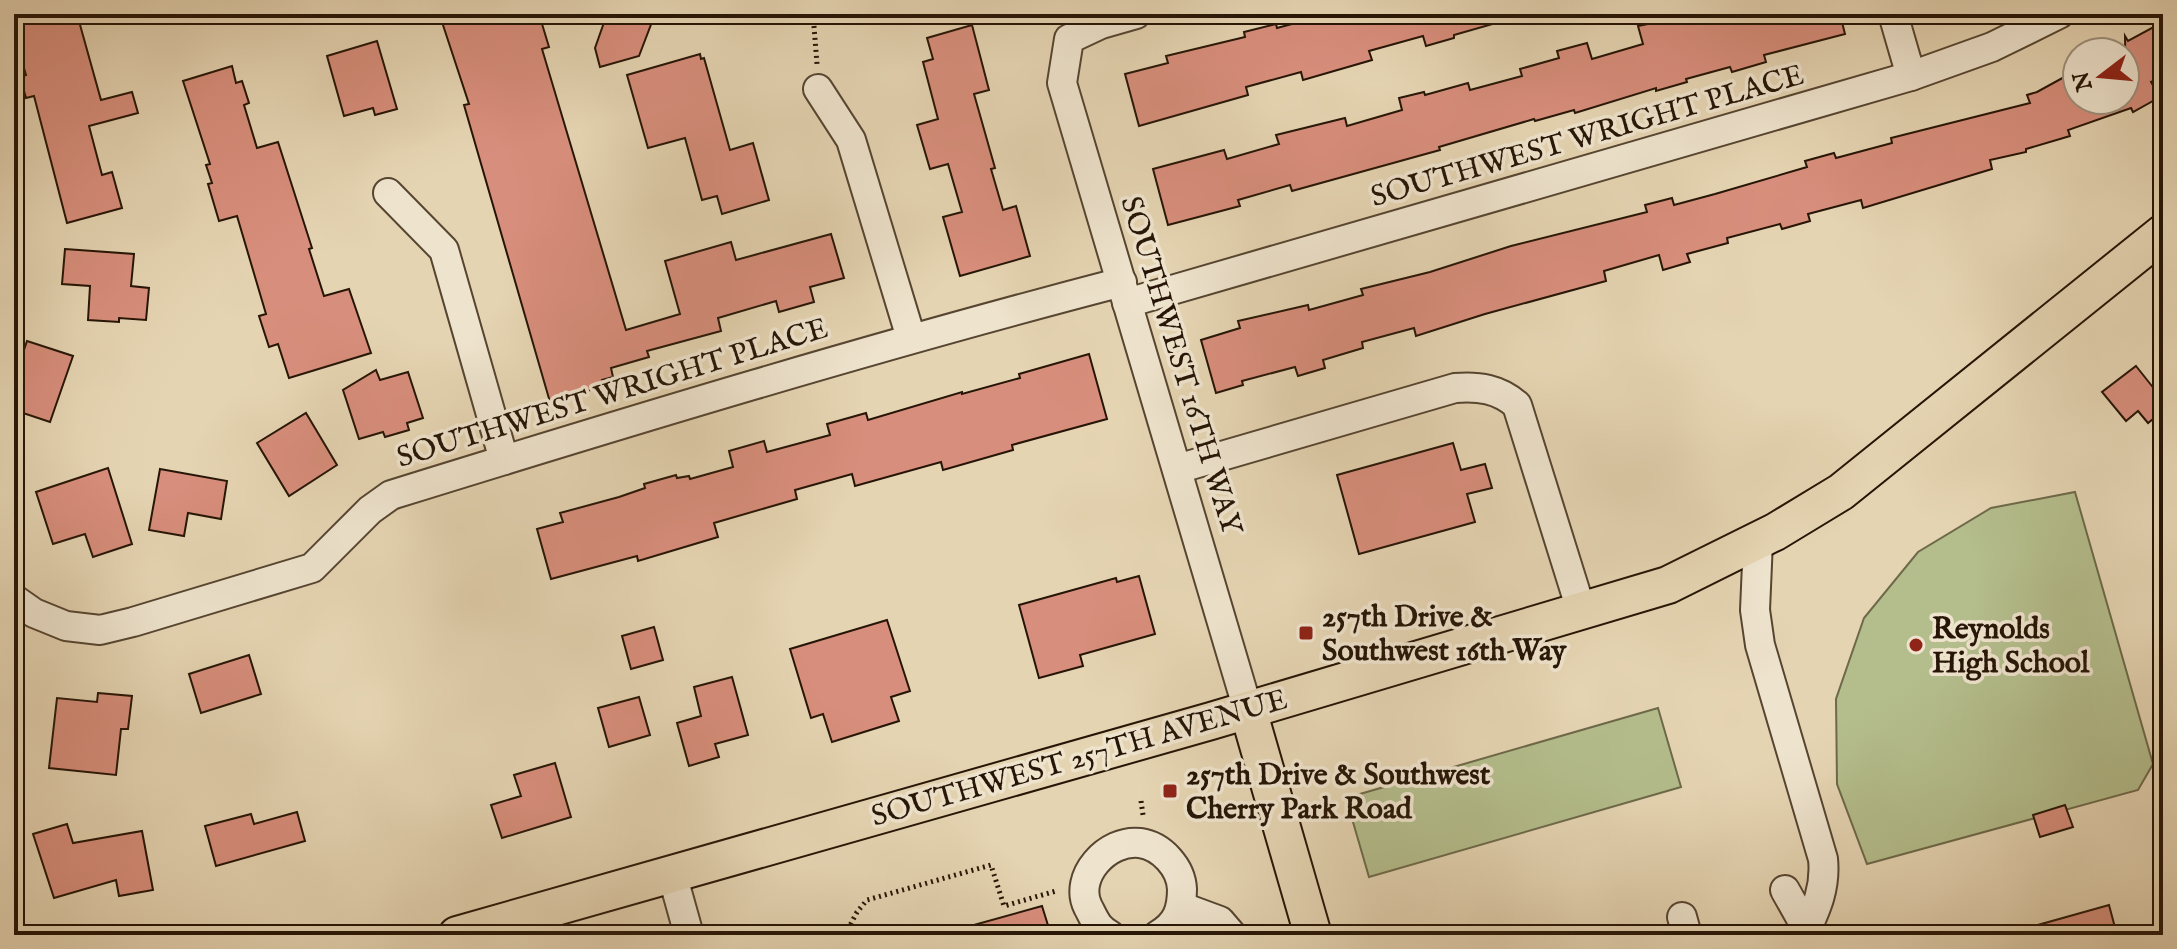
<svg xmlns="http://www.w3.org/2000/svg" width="2177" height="949" font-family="'IM FELL English',serif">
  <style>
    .green { fill: #b4bd8c; stroke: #6d6949; stroke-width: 2 }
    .building { fill: #d88e7c; stroke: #261506; stroke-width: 2 }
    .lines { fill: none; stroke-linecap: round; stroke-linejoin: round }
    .minor-casing { stroke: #564531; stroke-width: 32 }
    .major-casing { stroke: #261506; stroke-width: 40 }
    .path { stroke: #261506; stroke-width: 5; stroke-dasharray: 2 4; stroke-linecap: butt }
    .minor { stroke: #eee3cd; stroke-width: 28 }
    .major { stroke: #e5d4b2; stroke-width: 36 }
    .poi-dot { fill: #8f2418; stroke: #eee3cd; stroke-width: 3 }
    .labels { text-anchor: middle; stroke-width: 7; stroke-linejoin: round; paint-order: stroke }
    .street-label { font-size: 30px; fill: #261506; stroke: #eee3cd }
    .poi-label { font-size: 30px; font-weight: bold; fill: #261506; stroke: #eee3cd; text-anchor: start }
  </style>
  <rect width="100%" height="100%" fill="#e5d4b2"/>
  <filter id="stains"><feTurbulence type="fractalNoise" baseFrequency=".0025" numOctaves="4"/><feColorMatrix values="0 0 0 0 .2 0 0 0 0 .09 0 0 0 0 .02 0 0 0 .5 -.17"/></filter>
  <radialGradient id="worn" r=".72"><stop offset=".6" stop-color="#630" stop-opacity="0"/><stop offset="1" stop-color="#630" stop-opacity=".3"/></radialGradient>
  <g class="green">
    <path d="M2075 492 2153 764 2138 790 1867 864 1837 784 1836 699 1864 618 1918 552 1991 508Z"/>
    <path d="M1658 708 1681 787 1369 877 1346 798Z"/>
  </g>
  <g class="building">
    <path d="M14 14H77L101 100 132 92 138 113 89 126 102 175 112 172 122 208 67 223 34 96 26 98 20 77 26 75 14 33Z"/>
    <path d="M444 14H539L549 47 542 49 626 330 680 314 665 261 731 242 736 260 831 234 844 278 810 287 814 302 779 312 776 301 718 318 721 331 647 351 649 357 611 368 613 377 602 380 604 386 550 402 464 105 469 104 442 22 446 21Z"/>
    <path d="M607 14H655L639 56 600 67 595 48Z"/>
    <path d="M1329 14H1502L1503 21 1454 35V38L1426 46 1423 36 1369 51 1372 60 1303 80 1301 72 1246 87 1248 95 1139 126 1125 74 1168 63 1166 56 1245 37 1244 32 1276 24 1277 28Z"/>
    <path d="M1696 14H1840L1845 34 1764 55 1766 62 1732 72 1730 67 1686 79 1687 82 1656 91V88L1575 113 1574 110 1535 121 1534 119 1439 147 1440 150 1292 191 1290 185 1238 200 1240 206 1168 225 1153 169 1224 150 1227 159 1279 144 1276 135 1345 118 1347 126 1402 110 1399 98 1424 92 1425 95 1468 83 1470 90 1522 76 1520 69 1559 58 1557 51 1587 43 1592 59 1643 44 1638 26Z"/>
    <path d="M2163 22V76L2151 82 2160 97 2133 112 2131 108 2068 130 2070 136 2026 149V152L1990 160 1992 169 1863 208 1861 200 1808 214 1810 221 1782 229 1780 224 1727 238 1728 243 1687 254 1690 262 1663 270 1659 255 1604 271 1606 281 1485 314 1416 336 1414 328 1362 342 1363 348 1323 360 1325 368 1298 376 1295 367 1242 381 1243 385 1216 393 1201 340 1240 328 1238 321 1308 305 1309 310 1363 295 1361 289 1430 272 1511 246 1647 212 1645 205 1672 198 1674 205 1715 194 1807 167 1805 161 1834 153 1836 158 1892 143 1891 138 2030 103 2027 95 2037 92 2077 70V100H2126L2125 36 2128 41Z"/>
    <path d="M972 25 989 90 974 94 995 168 991 169 1003 210 1016 206 1030 256 960 276 943 217 962 212 948 164 930 169 917 125 938 119 923 62 933 59 927 38Z"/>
    <path d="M377 41 397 109 375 115 373 108 344 116 327 56Z"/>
    <path d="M700 54 701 59 704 58 730 150 753 143 769 200 722 214 717 196 702 200 685 138 648 148 627 75Z"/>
    <path d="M232 66 236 83 242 81 249 103 244 105 257 148 278 142 312 248 309 249 324 296 349 289 371 353 289 378 278 344 269 347 259 316 266 314 237 216 219 221 208 184 212 183 206 165 210 164 183 81Z"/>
    <path d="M65 249 134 254 131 286 149 288 146 320 119 318V322L88 320 90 286 62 284Z"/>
    <path d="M27 341 73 356 50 422 14 410V379Z"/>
    <path d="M1089 354 1107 419 1012 445 1013 450 943 470 941 462 855 486 852 474 795 490 797 499 714 523 718 537 638 561 637 556 551 579 537 529 563 522 560 513 619 497 645 488 644 484 676 475 677 478 689 476 690 479 733 467 729 451 764 441 767 452 830 435 827 424 866 413 868 420 962 392V394L1020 378 1019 374Z"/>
    <path d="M2136 366 2163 400V411L2148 423 2138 411 2126 421 2102 392Z"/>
    <path d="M376 370 380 380 408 372 423 418 407 423 409 430 385 437 383 432 359 439 343 390Z"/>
    <path d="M306 413 337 465 289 496 257 443Z"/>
    <path d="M1453 443 1461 470 1485 464 1492 488 1467 494 1475 522 1359 554 1337 475Z"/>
    <path d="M108 468 132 544 93 557 85 534 53 544 36 492Z"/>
    <path d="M160 469 227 481 221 519 188 513 184 536 149 530Z"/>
    <path d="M1139 576 1155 634 1080 655 1083 666 1039 678 1019 605 1116 578 1117 582Z"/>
    <path d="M887 620 910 691 891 697 899 721 832 742 823 714 811 718 790 649Z"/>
    <path d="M654 627 663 660 631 669 622 636Z"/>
    <path d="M249 655 261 694 201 713 189 674Z"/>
    <path d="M732 677 748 735 715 744 719 757 689 766 677 723 701 716 694 687Z"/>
    <path d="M98 693 132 696 128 729H121L116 775 49 768 57 698 97 702Z"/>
    <path d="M639 697 650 735 609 747 598 708Z"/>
    <path d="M555 763 571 817 502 838 491 805 521 796 514 775Z"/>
    <path d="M2065 805 2073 827 2040 837 2033 815Z"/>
    <path d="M297 812 305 841 216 866 205 826 251 814 254 824Z"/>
    <path d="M67 824 73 843 142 831 153 890 119 896 116 880 54 898 33 834Z"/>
    <path d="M2109 905 2117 935H2028L2027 928Z"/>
    <path d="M1042 906 1051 935H964L963 928Z"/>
  </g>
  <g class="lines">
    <defs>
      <g id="minor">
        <path d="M1136 14 1101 24 1069 39 1062 83 1248 710"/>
        <path d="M1893 14 1911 76"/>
        <path d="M818 89 851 140 911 338"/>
        <path d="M388 193 444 250 504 460"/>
        <path d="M1127 303 1911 76 1992 47 2059 14"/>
        <path d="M1177 469 1455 388C1479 386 1499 389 1517 405L1582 613"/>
        <path d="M1758 541 1755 610 1760 645 1823 859C1826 888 1816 909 1804 935"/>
        <path d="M14 599 34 613 66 626 100 630 133 622 312 568 370 510 391 495C633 420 876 346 1122 282"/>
        <path d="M672 874 689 935"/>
        <path d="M1785 890 1807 929"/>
        <path d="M1182 907 1220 921 1232 935"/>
        <path d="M1682 917 1687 935"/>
        <path d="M1110 935C1097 928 1095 920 1088 907 1073 877 1107 839 1140 843 1162 846 1181 868 1182 889 1182 910 1177 924 1158 935"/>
      </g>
      <g id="major">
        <path d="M1248 710 1313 935"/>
        <path d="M457 935 1211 721 1668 585 1775 532 1841 492 2163 233"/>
      </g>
    </defs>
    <use href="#minor" class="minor-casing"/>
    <use href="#major" class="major-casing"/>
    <g class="path">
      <path d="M813 14 817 64"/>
      <path d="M1141 801 1143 815"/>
      <path d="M845 935 857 912 867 900 991 865 1004 906 1056 891"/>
    </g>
    <use href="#minor" class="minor"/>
    <use href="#major" class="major"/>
  </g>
  <g class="poi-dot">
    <rect x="1298" y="625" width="16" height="16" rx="4"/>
    <circle cx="1916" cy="645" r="8"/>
    <rect x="1162" y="783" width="16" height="16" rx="4"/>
  </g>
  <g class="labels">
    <g class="street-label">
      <text transform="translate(1587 135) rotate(-16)" y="10">SOUTHWEST WRIGHT PLACE</text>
      <text transform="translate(1182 365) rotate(73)" y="10">SOUTHWEST 16TH WAY</text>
      <text transform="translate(612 392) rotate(-17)" y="10">SOUTHWEST WRIGHT PLACE</text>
      <text transform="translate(1079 757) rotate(-16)" y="10">SOUTHWEST 257TH AVENUE</text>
    </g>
    <g class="poi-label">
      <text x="1322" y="626">257th Drive &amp;<tspan x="1322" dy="34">Southwest 16th Way</tspan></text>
      <text x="1932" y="638">Reynolds<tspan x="1932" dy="34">High School</tspan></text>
      <text x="1186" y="784">257th Drive &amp; Southwest<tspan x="1186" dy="34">Cherry Park Road</tspan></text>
    </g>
  </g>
  <rect width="2177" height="949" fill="none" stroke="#e5d4b2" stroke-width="48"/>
  <rect x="16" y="16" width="2145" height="917" fill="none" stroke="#261506" stroke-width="4"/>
  <rect x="24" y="24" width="2129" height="901" fill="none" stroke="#261506" stroke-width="2"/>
  <g transform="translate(2101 76) rotate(254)"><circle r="38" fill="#eee3cd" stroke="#9e917d" stroke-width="2"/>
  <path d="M0-6L14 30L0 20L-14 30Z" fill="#8f2418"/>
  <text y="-12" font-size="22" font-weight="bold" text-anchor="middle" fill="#261506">N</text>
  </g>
  <rect width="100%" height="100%" filter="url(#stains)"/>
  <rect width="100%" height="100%" fill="url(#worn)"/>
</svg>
